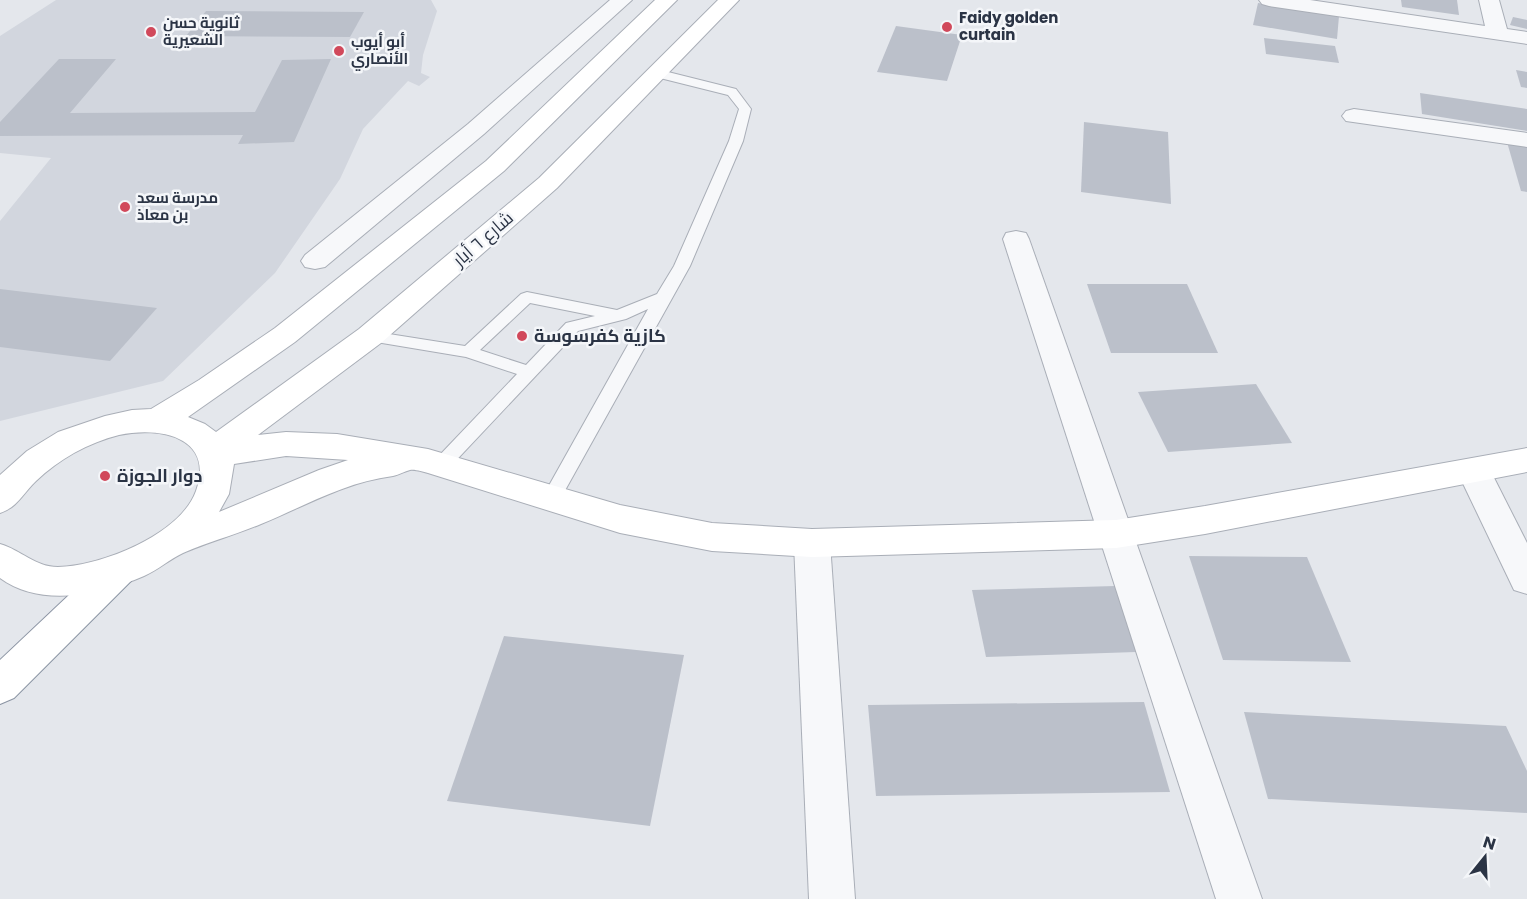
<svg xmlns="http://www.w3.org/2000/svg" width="1527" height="899" font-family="Poppins,Cairo,sans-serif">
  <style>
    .built { fill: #d2d6de }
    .building { fill: #bbc0ca }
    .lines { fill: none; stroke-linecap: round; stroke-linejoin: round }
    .lane-casing { stroke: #a9aeb7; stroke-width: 2 }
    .street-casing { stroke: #a9aeb7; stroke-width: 2 }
    .secondary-casing { stroke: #a9aeb7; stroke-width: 2 }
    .highway-casing { stroke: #8b94a3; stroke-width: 2 }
    .lane { fill: #f7f8fa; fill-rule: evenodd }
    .street { fill: #f7f8fa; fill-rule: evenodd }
    .secondary { fill: #fff; fill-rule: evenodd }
    .highway { fill: #fff; fill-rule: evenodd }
    .poi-dot { fill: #d1495b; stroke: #f4f6f9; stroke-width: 2 }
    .labels { text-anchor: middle; stroke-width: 5; stroke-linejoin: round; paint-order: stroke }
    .far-poi-label { font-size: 15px; font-weight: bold; fill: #2b3445; stroke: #f4f6f9; text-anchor: start }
    .street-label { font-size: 18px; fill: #2b3445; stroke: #f4f6f9 }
    .poi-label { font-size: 18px; font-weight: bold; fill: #2b3445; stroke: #f4f6f9; text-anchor: start }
  </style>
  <rect width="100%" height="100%" fill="#e4e7ec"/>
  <path class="built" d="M56 0H431L437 11 423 55 421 73 430 77 419 86 408 81 363 129 340 179 275 273 163 381 0 421V221L51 158 0 153V36Z"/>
  <g class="building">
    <path d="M1401 0H1457L1459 15 1402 7Z"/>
    <path d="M1258 3 1339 16 1337 39 1253 25Z"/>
    <path d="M206 11 364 12 350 37 186 36Z"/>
    <path d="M1513 17 1527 20V29L1510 25Z"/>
    <path d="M896 26 962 35 947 81 877 72Z"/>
    <path d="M1264 38 1335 46 1339 63 1266 54Z"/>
    <path d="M59 59H116L70 113 255 112 282 60 331 59 294 142 238 144 243 135 0 136V122Z"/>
    <path d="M1516 70 1527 72V88L1521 87Z"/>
    <path d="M1420 93 1527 109V131L1422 114Z"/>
    <path d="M1084 122 1168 132 1171 204 1081 192Z"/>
    <path d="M1507 142 1527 145V192L1521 191Z"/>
    <path d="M1087 284H1187L1218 353H1111Z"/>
    <path d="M0 289 157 308 110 361 0 347Z"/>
    <path d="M1256 384 1292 443 1168 452 1138 392Z"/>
    <path d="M1189 556 1307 557 1351 662 1223 660Z"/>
    <path d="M1115 586 1136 652 986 657 972 590Z"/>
    <path d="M504 636 684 655 650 826 447 801Z"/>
    <path d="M1144 702 1170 792 876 796 868 705Z"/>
    <path d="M1244 712 1506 726 1527 771V813L1268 799Z"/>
  </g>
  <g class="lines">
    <defs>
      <path id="lane" d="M656 69 736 89 751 109 743 141 690 266 558 503 551 505 544 503 542 498 648 309 626 319 578 331 447 470 441 472 435 470 432 465 435 460 517 374 466 357 364 340 362 336 364 332 370 331 465 346 521 294 527 292 617 310 657 294 674 266 729 141 739 109 728 95 652 76 650 73ZM530 303 595 316 566 323 526 365 480 350Z"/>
      <g id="street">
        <path d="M610 0H632L484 134 325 267 315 269 305 267 301 261 305 255 468 124Z"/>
        <path d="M1259 0H1310L1485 26 1479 0H1499L1507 29 1527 32V44L1269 6 1262 4Z"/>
        <path d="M1354 109 1527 133V147L1346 121 1342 116 1346 111Z"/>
        <path d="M1016 231 1026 233 1029 239 1262 899H1216L1003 239 1006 233Z"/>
        <path d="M1474 458 1486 462 1527 543V594L1514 590 1457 471 1462 462Z"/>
        <path d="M812 529 825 533 830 543 855 899H809L794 543 799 533Z"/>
      </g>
      <path id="secondary" d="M655 0H677L504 171 295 342 188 417 205 424 216 432 359 329 539 178 718 0H739L557 188 381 343 258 435 286 432 337 434 428 449 620 505 712 523 812 529 1116 520 1205 506 1527 448V472L1205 534 1116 548 812 557 712 551 620 533 428 473C423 472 415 469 410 470 405 471 399 475 393 476 345 482 305 506 261 524 235 535 208 542 183 553 170 559 158 570 144 576 100 595 41 608 0 578V544C21 550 35 567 58 567 101 566 180 535 196 491 215 437 160 426 119 435 88 443 59 459 36 481 23 493 18 507 0 513V475L27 451 58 432 105 416 132 410 151 409 199 380 275 328 486 161ZM286 456 348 460 319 470 219 512 229 494 234 464Z"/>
      <path id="highway" d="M118 556 131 561 136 571 131 581 14 698 0 704V660L105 561Z"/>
    </defs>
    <use href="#lane" class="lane-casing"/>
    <use href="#street" class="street-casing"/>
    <use href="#secondary" class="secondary-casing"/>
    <use href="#highway" class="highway-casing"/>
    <use href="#lane" class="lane"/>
    <use href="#street" class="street"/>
    <use href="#secondary" class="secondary"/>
    <use href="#highway" class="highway"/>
  </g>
  <g class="poi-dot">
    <circle cx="947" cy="27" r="6"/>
    <circle cx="151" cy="32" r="6"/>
    <circle cx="339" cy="51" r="6"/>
    <circle cx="125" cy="207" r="6"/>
    <circle cx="522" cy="336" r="6"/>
    <circle cx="105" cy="476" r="6"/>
  </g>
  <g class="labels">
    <g class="far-poi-label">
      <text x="959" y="23">Faidy golden<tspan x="959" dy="17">curtain</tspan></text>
      <text x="163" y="28">ثانوية حسن<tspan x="163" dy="17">الشعيرية</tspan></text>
      <text x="351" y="47">أبو أيوب<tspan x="351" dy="17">الأنصاري</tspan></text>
      <text x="137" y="203">مدرسة سعد<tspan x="137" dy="17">بن معاذ</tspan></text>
    </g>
    <g class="street-label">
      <text transform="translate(483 239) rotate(-41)" y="6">شارع ٦ أيار</text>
    </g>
    <g class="poi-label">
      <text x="534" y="342">كازية كفرسوسة</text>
      <text x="117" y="482">دوار الجوزة</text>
    </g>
  </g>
  <g transform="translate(1485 857) rotate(18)" stroke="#f4f6f9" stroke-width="4.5" paint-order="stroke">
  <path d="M0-4.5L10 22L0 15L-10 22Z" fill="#2b3445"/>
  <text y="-9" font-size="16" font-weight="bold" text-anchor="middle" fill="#2b3445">N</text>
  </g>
</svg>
